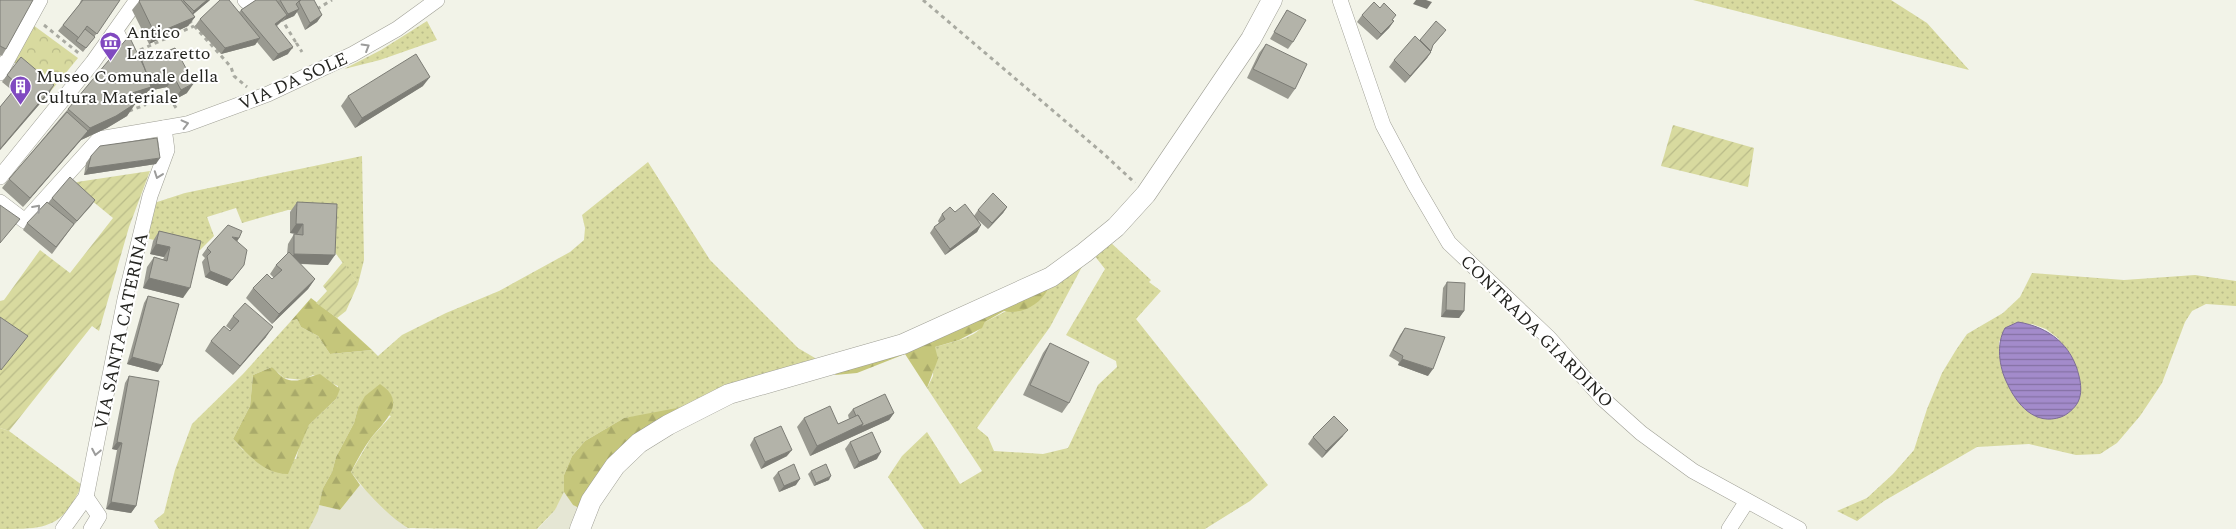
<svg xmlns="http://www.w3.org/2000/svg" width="2236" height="529" font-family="Spectral,serif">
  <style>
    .built { fill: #e5e6d4 }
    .grass { fill: url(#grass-dots); fill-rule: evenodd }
    .forest { fill: url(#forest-firs) }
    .park { fill: url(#park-crowns) }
    .garden { fill: url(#garden-furrows) }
    .water { fill: url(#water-rules); stroke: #7d6c98 }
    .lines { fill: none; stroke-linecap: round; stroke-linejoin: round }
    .service-casing { stroke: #9e9e94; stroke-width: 9 }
    .minor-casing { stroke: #9e9e94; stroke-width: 16 }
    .secondary-casing { stroke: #9e9e94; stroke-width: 21 }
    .path { stroke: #a9aaa1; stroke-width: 3; stroke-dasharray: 4 4; stroke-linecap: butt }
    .service { stroke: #fff; stroke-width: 8 }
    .minor { stroke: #fff; stroke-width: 15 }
    .secondary { stroke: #fff; stroke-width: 20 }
    .wall { fill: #9a9a91 }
    .shaded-wall { fill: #7d7d76 }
    .building { fill: #b3b3a9; stroke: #7d7d76 }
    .oneway { stroke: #9c9c9b }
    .labels { text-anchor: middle; stroke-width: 4; stroke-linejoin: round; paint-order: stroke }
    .poi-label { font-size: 18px; fill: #242420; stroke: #fff; text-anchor: start }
    .street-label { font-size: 18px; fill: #242420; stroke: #fff }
  </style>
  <defs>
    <pattern id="grass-dots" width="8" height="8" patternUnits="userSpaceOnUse" patternTransform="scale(1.25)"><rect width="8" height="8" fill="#d8da9f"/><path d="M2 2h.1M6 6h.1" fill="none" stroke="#b9bb89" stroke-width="1.8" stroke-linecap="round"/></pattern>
    <pattern id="forest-firs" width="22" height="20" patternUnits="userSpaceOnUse" patternTransform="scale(1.25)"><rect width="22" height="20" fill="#c5c67b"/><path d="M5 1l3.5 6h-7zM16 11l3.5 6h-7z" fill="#a9aa6a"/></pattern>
    <pattern id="park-crowns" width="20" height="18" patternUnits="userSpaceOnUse" patternTransform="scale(1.25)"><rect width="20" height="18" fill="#d8da9f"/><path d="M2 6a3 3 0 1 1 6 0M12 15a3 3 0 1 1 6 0" fill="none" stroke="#b9bb89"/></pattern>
    <pattern id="garden-furrows" width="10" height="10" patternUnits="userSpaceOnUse" patternTransform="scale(1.25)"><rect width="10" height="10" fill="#d8da9f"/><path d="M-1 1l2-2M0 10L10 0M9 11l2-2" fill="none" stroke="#b9bb89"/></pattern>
    <pattern id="water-rules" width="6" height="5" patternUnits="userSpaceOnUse" patternTransform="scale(1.25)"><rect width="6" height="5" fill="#a38bcb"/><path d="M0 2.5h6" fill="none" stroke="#8571a4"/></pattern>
  </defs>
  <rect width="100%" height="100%" fill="#f2f3e8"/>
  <g class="built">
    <path d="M360 485 409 529H309L319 505 340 510Z"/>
    <path d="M564 492 573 505 581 509 573 529H538L555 510Z"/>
  </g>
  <g class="grass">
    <path d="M1693 0H1891L1927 23 1969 70Z"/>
    <path d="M427 21 437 40 380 60 344 69 381 50Z"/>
    <path d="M362 156 364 260 358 284 334 251V211L288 210 242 223 236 208 207 217 214 236 200 250 145 238 154 203 185 193Z"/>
    <path d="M648 162 710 260 798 348 815 358 812 367 685 410 624 418 585 441 572 456 564 475 565 490 555 510 537 529C520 529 415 529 408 528 389 517 364 490 351 472L371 438 391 416 358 408 354 423 336 457 332 472 323 488 318 511 309 529H159L154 521 164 513 175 470 192 424 243 374 291 321 297 319 301 327 318 336 330 354 372 350 378 356 402 335 446 313 499 291 570 252 584 240 585 228 582 215ZM272 367 284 378 303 380 313 375 338 386 336 399 309 425 301 440 296 459 243 450 233 439 250 406 253 375Z"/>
    <path d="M1109 241 1151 280 1149 282 1161 291 1136 319 1268 485 1250 501 1205 529H924L888 477 902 456 927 432 960 484 982 471 927 388 933 376 935 347C951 342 978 338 985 322L1047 290 1084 263 1050 327 977 428 988 437 994 451 1043 454 1068 448 1098 385 1117 367 1116 361 1066 335 1105 269 1094 255Z"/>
    <path d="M2032 273 2124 280 2195 275 2236 281V306L2206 304 2192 311 2185 322 2162 383 2140 416 2117 443 2100 454 2076 455 2029 444 1977 447 1884 501 1857 521 1837 511 1867 498 1893 474 1914 450 1927 409 1942 373 1956 350 1967 334 2003 313 2020 297ZM2032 324 2046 329 2059 339 2028 412C2006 389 2001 372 1999 341Z"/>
    <path d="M0 428 9 431 82 485C62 529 45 529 0 529Z"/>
  </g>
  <g class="forest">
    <path d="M1048 289C1040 305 1021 315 1004 311L985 322 982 328 959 340 935 347 938 359 927 388 905 354 857 373 835 375 840 366Z"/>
    <path d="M311 298 337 318 372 350 330 354 318 336 301 327 297 319 291 321Z"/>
    <path d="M272 367C276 370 280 376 284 378 296 385 309 376 320 374L340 389 336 399 309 425 288 474C263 473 250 456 233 439L250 406 253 375Z"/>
    <path d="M380 384C408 402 385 421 371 438 363 449 357 460 351 472L360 485 340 510 319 505 323 488 332 472 336 457 354 423 358 408 365 396Z"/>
    <path d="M677 408 685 410 581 509 573 505 564 492V475L572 456 585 441 624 418Z"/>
  </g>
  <path class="park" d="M33 25 78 58 50 92 13 61Z"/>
  <g class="garden">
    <path d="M1673 125 1754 148 1748 187 1661 166Z"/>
    <path d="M150 171 129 227 99 331 92 326 9 431 0 428V301L4 300 40 250 70 273 113 218 74 186 77 182Z"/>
    <path d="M343 262 358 284 346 311 337 318 316 303 327 291 323 286Z"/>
  </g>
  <path class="water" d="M2018 322C2049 327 2072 345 2079 376 2081 384 2082 394 2078 402 2075 408 2067 415 2061 417 2035 426 2017 405 2007 383 1999 367 1996 344 2005 328Z"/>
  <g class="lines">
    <defs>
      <path id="service" d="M118 27 129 50"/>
      <g id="minor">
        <path d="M245 0 247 2 251 0"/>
        <path d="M1340 0 1383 125 1415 185 1449 243 1549 338 1602 398 1641 433 1693 471 1799 529"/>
        <path d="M0 73 40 0"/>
        <path d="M0 177 93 62 137 0"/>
        <path d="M0 202 25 221 99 139 187 124 268 94 353 54 397 29 437 0"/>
        <path d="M86 497 99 516 91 529"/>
        <path d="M63 529 86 497 125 299 150 196 167 150 164 128"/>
        <path d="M1729 529 1747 501"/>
      </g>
      <path id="secondary" d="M580 529 591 501 615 466 639 443 668 425 729 394 903 344 1051 277 1084 253 1116 227 1146 194 1251 39 1272 0"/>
    </defs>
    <use href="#service" class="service-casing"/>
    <use href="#minor" class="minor-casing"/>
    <use href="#secondary" class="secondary-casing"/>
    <g class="path">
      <path d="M923 0 1105 155 1135 183"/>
      <path d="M317 9 332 0"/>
      <path d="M281 18 295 41 287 45"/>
      <path d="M189 20 231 67 234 76 247 87"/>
      <path d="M44 25 81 55"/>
      <path d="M289 49 297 44 302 52"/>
      <path d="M140 50 194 26"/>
      <path d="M143 99 173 103 178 111"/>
      <path d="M129 111 145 105 143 98"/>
    </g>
    <use href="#service" class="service"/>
    <use href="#minor" class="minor"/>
    <use href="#secondary" class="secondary"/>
  </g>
  <g class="wall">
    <path d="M0 0 6 49 2 56 0 55Z"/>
    <path d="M81 0H120L92 40 83 52 58 31 79 5Z"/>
    <path d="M140 0H210L193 14 195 17 188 26 149 44 132 10Z"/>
    <path d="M256 0H300L322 15 317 22 305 30 297 12 294 16 283 20 277 26 288 54 273 61 257 42 255 45 221 54 195 26 200 19 239 12 241 10Z"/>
    <path d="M1287 10 1293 42 1288 49 1270 39Z"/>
    <path d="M1362 15 1393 20 1394 21 1389 28 1377 40 1357 22Z"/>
    <path d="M1444 33 1432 46 1431 51V52L1427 58 1405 83 1389 67 1394 60 1420 40Z"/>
    <path d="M1266 44 1295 89 1288 99 1247 78 1259 53Z"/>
    <path d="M175 48 187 93 174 100 167 87 148 91 142 99 135 101 127 116 107 128 81 140 23 207 2 188 9 179 68 109 142 61Z"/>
    <path d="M7 75 50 92 0 150V107L13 91 2 82Z"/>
    <path d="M423 86 355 128 341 106 348 96Z"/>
    <path d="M91 156 156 164 84 175 86 163Z"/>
    <path d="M52 198 95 200 91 206 72 227 52 254 23 230 27 223 48 203Z"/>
    <path d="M297 202 328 265 300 264 315 279 308 289 272 324 246 298 253 288 274 278 270 274 276 265 287 254 288 244 294 234H297L290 233V212Z"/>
    <path d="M1007 207 1003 213 988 229 978 220 981 225 977 232 945 255 930 233 934 227 939 223 938 221 942 214 955 212 974 216 978 210Z"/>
    <path d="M159 231 201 241 183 298 143 288 147 267 154 257 163 260 164 257 150 254 153 241Z"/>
    <path d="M239 238 237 242 244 265 227 286 205 277 202 262 205 258 202 255 207 248Z"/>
    <path d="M1447 282 1464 311 1459 318 1441 317 1443 288Z"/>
    <path d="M148 296 158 372 127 364 144 303Z"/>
    <path d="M233 316 266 337 233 375 205 351 211 341 231 330 226 326Z"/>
    <path d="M1405 328 1428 376 1398 365 1399 362 1389 356 1400 335Z"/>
    <path d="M1050 343 1069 403 1062 413 1023 395 1043 353Z"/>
    <path d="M129 376 136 506 131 513 106 509 117 450 112 449 125 383Z"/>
    <path d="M853 409 894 413 889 420 810 456 797 427 804 418 838 424 849 419 848 415Z"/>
    <path d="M1343 436 1322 458 1308 444 1313 437Z"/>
    <path d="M754 438 787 456 761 469 750 445Z"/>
    <path d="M850 442 877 459 854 469 845 449Z"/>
    <path d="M811 471 829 480 814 486 808 474Z"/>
    <path d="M778 472 796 485 779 492 773 478Z"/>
  </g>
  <g class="shaded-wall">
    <path d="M207 0H210L189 18 194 11Z"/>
    <path d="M1416 0H1426L1432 2 1427 9 1413 4Z"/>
    <path d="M299 9 294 16 283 21 288 14Z"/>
    <path d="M287 15 282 21 271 30 275 24Z"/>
    <path d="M322 15 317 22 305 30 310 23Z"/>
    <path d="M195 17 188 26 149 44 155 34Z"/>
    <path d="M1394 21 1389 28 1377 40 1381 34Z"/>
    <path d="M260 38 255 45 221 54 225 48Z"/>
    <path d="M293 47 288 54 273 61 278 54Z"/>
    <path d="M1431 52 1427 58 1405 83 1410 76Z"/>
    <path d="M174 77 167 87 148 91 142 99 124 105 132 93 150 82Z"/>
    <path d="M430 77 423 86 355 128 362 118Z"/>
    <path d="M194 83 187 93 174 100 181 90Z"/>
    <path d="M54 85 50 92 0 150V149Z"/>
    <path d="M136 103 127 116 107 128 81 140 23 207 30 198 90 128Z"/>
    <path d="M160 158 156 164 84 175 88 168Z"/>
    <path d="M1007 207 1003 213 988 229 992 223Z"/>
    <path d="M296 224H303L297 234 290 233Z"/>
    <path d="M981 225 977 232 945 255 950 249Z"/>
    <path d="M232 237 239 238 234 245Z"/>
    <path d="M156 244 170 247 164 257 150 254Z"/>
    <path d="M294 254 335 255 328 265 287 263Z"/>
    <path d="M244 265 227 286 205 277 210 271Z"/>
    <path d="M149 278 190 288 183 298 143 288Z"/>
    <path d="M315 279 308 289 272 324 279 314Z"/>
    <path d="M1446 310 1464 311 1459 318 1441 317Z"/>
    <path d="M273 327 266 337 233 375 240 366Z"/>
    <path d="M132 357 162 365 158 372 127 364Z"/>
    <path d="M1402 359 1433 369 1428 376 1398 365Z"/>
    <path d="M894 413 889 420 810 456 817 446 863 424Z"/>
    <path d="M1348 430 1343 436 1322 458 1326 451Z"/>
    <path d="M117 442 122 443 117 450 112 449Z"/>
    <path d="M792 450 787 456 761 469 765 462Z"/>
    <path d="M881 452 877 459 854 469 859 462Z"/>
    <path d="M831 476 829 480 814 486 816 483Z"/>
    <path d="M800 479 796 485 779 492 784 486Z"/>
    <path d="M111 502 136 506 131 513 106 509Z"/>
  </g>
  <g class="building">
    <path d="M0 0H33L6 49 0 46Z"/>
    <path d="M83 0H120L97 34 87 26 79 38 63 25Z"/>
    <path d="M140 0H181L195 17 155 34 139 1Z"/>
    <path d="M183 0H207L194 11Z"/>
    <path d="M220 0H229L260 38 225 48 200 19Z"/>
    <path d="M256 0H276L287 15 275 24 293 47 278 54 241 10Z"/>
    <path d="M280 0H300L296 4 299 9 288 14Z"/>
    <path d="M301 0H314L322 15 310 23 299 2Z"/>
    <path d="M1374 2 1380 8 1384 3 1396 15 1392 20 1394 21 1381 34 1362 15Z"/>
    <path d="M1287 10 1306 20 1293 42 1274 32Z"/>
    <path d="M1436 21 1446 30 1433 45 1431 51 1420 40Z"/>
    <path d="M85 29 95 37 86 48 76 41Z"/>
    <path d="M129 36 144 67 151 87 132 93 136 103 116 116 90 128 68 109Z"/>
    <path d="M1415 36 1431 52 1410 76 1394 60Z"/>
    <path d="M1266 44 1307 64 1295 89 1253 69Z"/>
    <path d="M175 48 194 83 181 90 174 77 150 82 142 61Z"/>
    <path d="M416 54 430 77 362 118 348 96Z"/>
    <path d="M21 57 54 85 0 149V107L18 85 7 75Z"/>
    <path d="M67 112 88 131 30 198 9 179Z"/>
    <path d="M157 138 160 158 88 168 91 156 100 146Z"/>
    <path d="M70 177 95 200 77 221 52 198Z"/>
    <path d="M993 193 1007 207 992 223 978 210Z"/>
    <path d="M47 202 74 224 56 247 27 223Z"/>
    <path d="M297 202 337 204 335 255 294 254V234L303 235V224H296Z"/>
    <path d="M965 204 981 225 950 249 934 227 945 219 942 214 950 207 955 212Z"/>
    <path d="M0 205 20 219 0 243Z"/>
    <path d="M228 225 242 231 239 238 232 237 247 250 244 265 232 280 210 271 207 256 211 252 207 248Z"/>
    <path d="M159 231 201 241 190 288 149 278 154 257 167 261 170 247 156 244Z"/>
    <path d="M289 252 315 279 279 314 253 288 267 274 272 279 282 270 276 265Z"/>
    <path d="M1447 282 1465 283 1464 311 1446 310Z"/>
    <path d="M148 296 179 304 162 365 132 357Z"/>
    <path d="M245 303 273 327 240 366 211 341 224 326 230 331 239 321 233 316Z"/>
    <path d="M0 317 28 336 1 370 0 368Z"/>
    <path d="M1405 328 1445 337 1433 369 1402 359 1403 356 1393 350Z"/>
    <path d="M1050 343 1089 362 1069 403 1030 385Z"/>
    <path d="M129 376 159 381 136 506 111 502 122 443 117 442Z"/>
    <path d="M885 394 894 413 861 427 863 424 858 415 856 416 853 409Z"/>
    <path d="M830 406 838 424 858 415 863 424 817 446 804 418Z"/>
    <path d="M1334 416 1348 430 1326 451 1313 437Z"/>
    <path d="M781 426 792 450 765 462 754 438Z"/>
    <path d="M872 432 881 452 859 462 850 442Z"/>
    <path d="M794 464 800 479 784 486 778 472Z"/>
    <path d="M826 464 831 476 816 483 811 471Z"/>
  </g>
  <defs><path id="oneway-chevron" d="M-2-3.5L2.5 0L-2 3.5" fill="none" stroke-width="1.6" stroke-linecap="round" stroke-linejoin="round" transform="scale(1.25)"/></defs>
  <g class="oneway">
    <use href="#oneway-chevron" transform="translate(366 47) rotate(-31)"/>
    <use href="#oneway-chevron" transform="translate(185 124) rotate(-14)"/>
    <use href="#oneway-chevron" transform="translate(158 175) rotate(110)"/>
    <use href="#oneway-chevron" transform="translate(37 208) rotate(-48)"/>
    <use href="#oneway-chevron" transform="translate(96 452) rotate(101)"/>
  </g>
  <defs>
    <symbol id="museum-pin" viewBox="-11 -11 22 30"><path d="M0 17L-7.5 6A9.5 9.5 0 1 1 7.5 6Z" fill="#8049c0" stroke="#fff"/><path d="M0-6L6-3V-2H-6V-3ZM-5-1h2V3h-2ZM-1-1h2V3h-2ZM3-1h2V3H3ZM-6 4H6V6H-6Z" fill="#fff"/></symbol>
    <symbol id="building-pin" viewBox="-11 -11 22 30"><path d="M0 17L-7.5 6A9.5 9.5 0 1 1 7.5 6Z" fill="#8049c0" stroke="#fff"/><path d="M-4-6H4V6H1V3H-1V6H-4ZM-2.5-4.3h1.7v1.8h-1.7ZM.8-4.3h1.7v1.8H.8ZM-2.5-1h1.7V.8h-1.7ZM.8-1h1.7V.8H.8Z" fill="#fff"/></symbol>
  </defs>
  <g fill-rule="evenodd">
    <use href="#museum-pin" x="98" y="30" width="25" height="34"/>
    <use href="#building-pin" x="8" y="74" width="25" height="34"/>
  </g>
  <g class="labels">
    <g class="poi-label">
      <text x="126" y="38">Antico<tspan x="126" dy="21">Lazzaretto</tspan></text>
      <text x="36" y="82">Museo Comunale della<tspan x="36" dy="21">Cultura Materiale</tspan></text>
    </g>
    <g class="street-label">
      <text transform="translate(293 81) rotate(-24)" y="6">VIA DA SOLE</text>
      <text transform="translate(121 331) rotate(-78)" y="6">VIA SANTA CATERINA</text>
      <text transform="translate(1537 331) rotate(45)" y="6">CONTRADA GIARDINO</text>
    </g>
  </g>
</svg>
